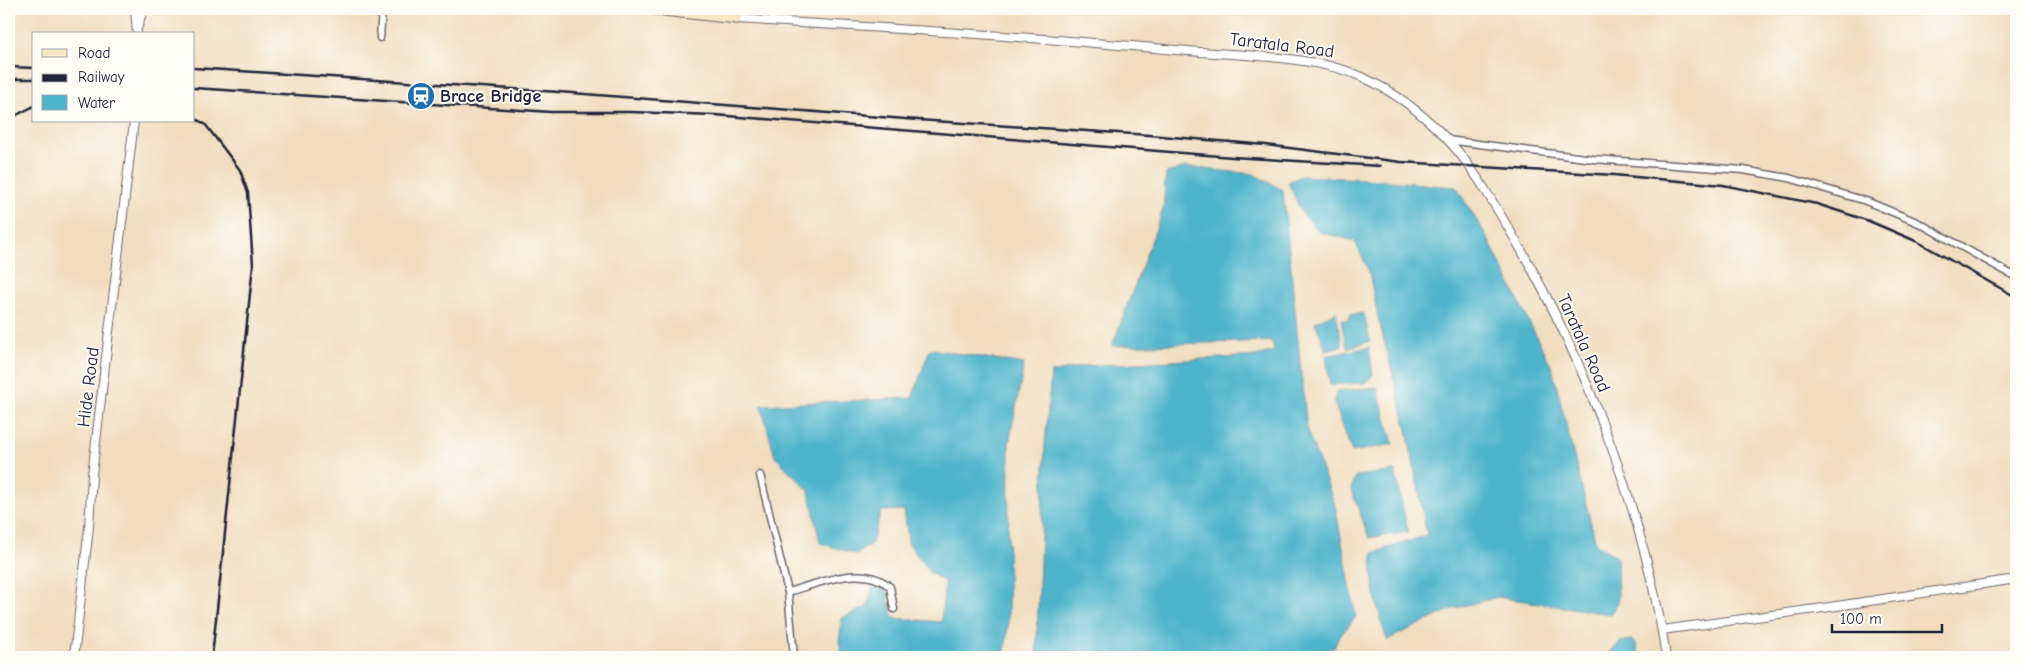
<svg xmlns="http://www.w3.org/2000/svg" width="2025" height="666" font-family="'Comic Neue',sans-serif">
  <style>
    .water { fill: #4eb4cc; stroke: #386b84 }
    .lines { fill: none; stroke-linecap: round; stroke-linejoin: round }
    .minor-casing { stroke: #6a6369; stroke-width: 9 }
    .tertiary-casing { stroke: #6a6369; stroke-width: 10 }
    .secondary-casing { stroke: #6a6369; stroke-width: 11 }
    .minor { stroke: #fff; stroke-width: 6 }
    .tertiary { stroke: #fff; stroke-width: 8 }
    .secondary { stroke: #f8e8c3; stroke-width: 9 }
    .rail { stroke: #22223b; stroke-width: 2.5 }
    .labels { text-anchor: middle; stroke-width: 4; stroke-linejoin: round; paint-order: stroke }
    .street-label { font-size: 18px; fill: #22223b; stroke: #fdfcf7 }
    .poi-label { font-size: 18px; font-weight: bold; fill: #22223b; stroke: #fdfcf7; text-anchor: start }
  </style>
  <rect width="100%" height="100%" fill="#fdfcf7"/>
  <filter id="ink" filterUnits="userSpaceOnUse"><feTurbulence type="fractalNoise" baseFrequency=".02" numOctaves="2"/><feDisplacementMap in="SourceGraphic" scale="10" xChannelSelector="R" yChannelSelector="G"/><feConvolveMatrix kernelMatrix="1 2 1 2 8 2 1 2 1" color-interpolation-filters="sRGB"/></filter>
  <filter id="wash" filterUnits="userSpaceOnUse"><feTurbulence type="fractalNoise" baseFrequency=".0096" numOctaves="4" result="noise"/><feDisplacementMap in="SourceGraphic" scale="20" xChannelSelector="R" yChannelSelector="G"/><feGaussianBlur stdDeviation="1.12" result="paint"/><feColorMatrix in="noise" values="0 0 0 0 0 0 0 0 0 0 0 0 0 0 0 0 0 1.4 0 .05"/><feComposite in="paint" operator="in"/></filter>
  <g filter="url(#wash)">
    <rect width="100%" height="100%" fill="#f1ddbe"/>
    <g class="water">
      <path d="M1185 167 1253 174 1283 190 1307 430 1335 505 1356 617 1339 637 1334 648 1272 657H1036L1045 445 1051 373 1084 366 1255 356 1274 351 1272 341 1112 346 1163 210 1166 173Z"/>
      <path d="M1302 176 1366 179 1456 187 1487 237 1552 368 1596 544 1617 557 1618 603 1610 614 1498 597 1452 609 1387 640C1378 612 1370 583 1373 553L1427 535 1407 430 1377 313 1369 272 1355 241 1320 232 1302 213 1288 182Z"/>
      <path d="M1336 312 1342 346 1326 350 1315 322Z"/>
      <path d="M1364 313 1370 341 1347 348 1341 320 1350 319V315Z"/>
      <path d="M1369 347 1373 375 1365 383 1330 385 1326 356Z"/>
      <path d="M930 349 1024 364 1009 444 1008 627 1004 657H842L839 641 842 618 867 607 873 586 886 588 893 618 941 622 945 582 929 572 908 542 904 510 881 511 872 543 856 554 820 543 809 491 775 457 761 405 912 398Z"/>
      <path d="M1377 387 1393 444 1352 452 1334 402 1336 392Z"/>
      <path d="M1395 471 1408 532 1369 538 1351 489 1356 476Z"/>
      <path d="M1631 640 1636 643 1639 657H1605L1620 642Z"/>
    </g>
  </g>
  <g filter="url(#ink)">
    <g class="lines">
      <defs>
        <g id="minor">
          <path d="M380 38 382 9"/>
          <path d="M1448 140 1593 159 1743 170 1789 178 1866 201 1919 223 2016 277"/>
          <path d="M760 475 788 592 794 657"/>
          <path d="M788 592C818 584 863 562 890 587L894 609"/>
        </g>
        <g id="tertiary">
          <path d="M135 9 137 34"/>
          <path d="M737 19C888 28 1038 37 1188 51 1240 56 1315 55 1362 77 1393 91 1423 114 1446 138 1470 163 1488 194 1506 224 1581 348 1645 513 1666 657"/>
          <path d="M138 26 143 9"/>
          <path d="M1662 630 1830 607 2016 579"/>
          <path d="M74 657 89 527 92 475 134 121"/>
        </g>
        <g id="secondary">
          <path d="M644 9 737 19"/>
          <path d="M733 9 737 19"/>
        </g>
      </defs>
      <use href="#minor" class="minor-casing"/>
      <use href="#tertiary" class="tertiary-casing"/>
      <use href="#secondary" class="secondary-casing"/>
      <use href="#minor" class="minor"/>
      <use href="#tertiary" class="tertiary"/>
      <use href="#secondary" class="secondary"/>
      <g class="rail">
        <path d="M9 67 34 68"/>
        <path d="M194 68 559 92 918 120 1149 135 1266 145 1401 162 1614 175 1723 185 1817 204 1869 221 1918 242 2016 297"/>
        <path d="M9 79H34"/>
        <path d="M194 88 551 112H630L715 115 1232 157 1380 166"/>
        <path d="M194 118 205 124 240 170 248 193 253 265 212 657"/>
        <path d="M9 119 34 106"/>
      </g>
    </g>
  </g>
  <defs>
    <symbol id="station-disc" viewBox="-11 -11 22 22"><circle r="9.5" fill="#1f6fb2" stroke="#fdfcf7"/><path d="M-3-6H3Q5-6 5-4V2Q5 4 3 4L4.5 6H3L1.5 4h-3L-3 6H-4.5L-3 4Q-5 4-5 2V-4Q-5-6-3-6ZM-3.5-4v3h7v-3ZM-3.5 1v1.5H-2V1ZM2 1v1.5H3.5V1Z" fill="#fff"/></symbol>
  </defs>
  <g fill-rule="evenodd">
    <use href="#station-disc" x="405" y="80" width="32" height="32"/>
  </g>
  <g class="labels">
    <g class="street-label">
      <text transform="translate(1282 45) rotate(7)" y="6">Taratala Road</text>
      <text transform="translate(1584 343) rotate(66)" y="6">Taratala Road</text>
      <text transform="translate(88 387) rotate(-83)" y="6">Hide Road</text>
    </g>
    <g class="poi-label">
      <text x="440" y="102">Brace Bridge</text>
    </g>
  </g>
  <rect width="2025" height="666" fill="none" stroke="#fdfcf7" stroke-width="30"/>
  <rect x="32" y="32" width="162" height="90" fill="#fdfcf7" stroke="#a5a5ac"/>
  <rect x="42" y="49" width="25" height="8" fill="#f8e8c3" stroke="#a5a5ac"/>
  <text x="78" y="58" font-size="15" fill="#22223b">Road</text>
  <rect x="42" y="74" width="25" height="8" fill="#22223b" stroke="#a5a5ac"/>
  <text x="78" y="82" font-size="15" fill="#22223b">Railway</text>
  <rect x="42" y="95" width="25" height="15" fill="#4eb4cc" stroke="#a5a5ac"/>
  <text x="78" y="108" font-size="15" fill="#22223b">Water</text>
  <path d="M1832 624v8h110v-8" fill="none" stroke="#22223b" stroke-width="2.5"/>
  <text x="1840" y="624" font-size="15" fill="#22223b" stroke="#fdfcf7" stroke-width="4" paint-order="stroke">100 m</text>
</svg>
